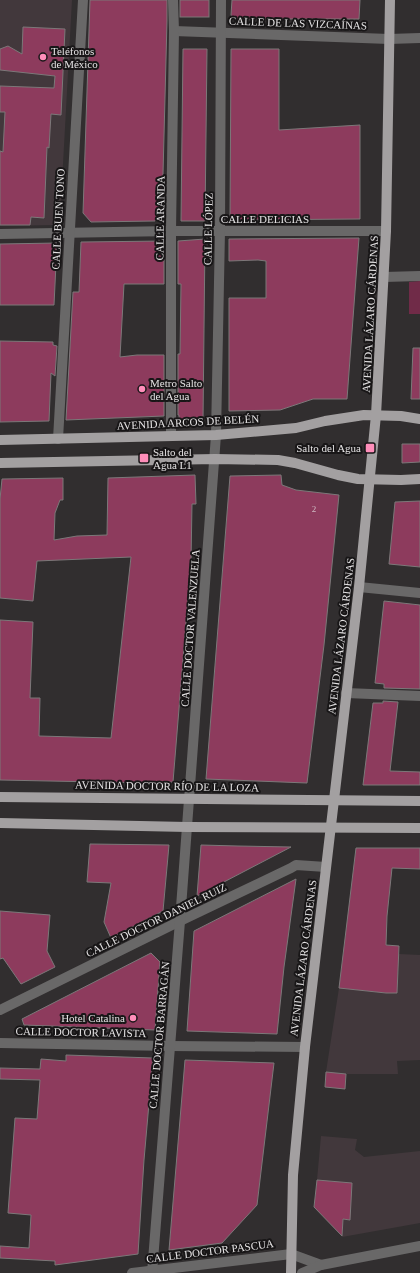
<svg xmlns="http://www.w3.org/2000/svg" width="420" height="1273" font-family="'Times New Roman',serif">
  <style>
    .built { fill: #42383c }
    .green { fill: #702b48 }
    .building { fill: #8d3b5d; stroke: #7c7879 }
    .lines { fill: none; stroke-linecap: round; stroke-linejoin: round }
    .minor { stroke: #696868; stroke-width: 10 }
    .major { stroke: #a3a0a1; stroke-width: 10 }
    .poi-dot { fill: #ff8eba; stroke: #181617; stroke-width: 1.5 }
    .labels { text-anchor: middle; stroke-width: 4; stroke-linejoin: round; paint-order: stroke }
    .number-label { font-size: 9px; fill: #cfb9c2 }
    .street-label { font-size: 11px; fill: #e5e3e4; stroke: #181617 }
    .poi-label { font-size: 11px; fill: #e5e3e4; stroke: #181617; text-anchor: start }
  </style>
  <rect width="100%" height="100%" fill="#312e2f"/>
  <g class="built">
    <path d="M0 0H72L60 219 55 225 0 226Z"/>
    <path d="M399 954 420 955V1060L397 1061 398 1074H347L326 1072 339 988 385 993H397Z"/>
    <path d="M321 1136 357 1139 355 1150 364 1157 420 1151V1223L342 1237 343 1227H341V1219L349 1220 351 1184 317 1180Z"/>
  </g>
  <path class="green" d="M420 281V314H409V282Z"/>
  <g class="building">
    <path d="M90 0H167V21L162 212 155 221 91 222 83 213Z"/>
    <rect x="180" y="0" width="29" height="17"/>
    <path d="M232 0H360L359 19H233L231 15Z"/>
    <path d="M23 27 65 29 61 115 51 114 49 148 47 147 44 218 31 217 30 225H0V151L3 152 5 112H0V86L54 88 55 76 0 70V49L8 46 22 54Z"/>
    <path d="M183 49H207L205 221H181Z"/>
    <path d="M231 49H279V130L360 125V219L230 220Z"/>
    <path d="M359 238 347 399H313L280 410 229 411V298H266V261L258 260 229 261V239Z"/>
    <path d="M205 239 203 421H179V415H178V354H180L181 284H178V241Z"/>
    <path d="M164 241V284H124L120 357 137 355H164V416L66 420 73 292H79L81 242Z"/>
    <path d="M57 243 54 305H0V244Z"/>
    <path d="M0 341 53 342V345L57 346 55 376 51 373 49 421 0 422Z"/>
    <path d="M413 348H420V399H411Z"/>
    <path d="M402 444H420V462L402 463Z"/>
    <path d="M195 475 196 504H192L191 562 173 782 147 783 0 780V620L33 622 30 698H40L39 736 111 738 131 557 37 561 33 601 0 598V499L2 479 63 478V500H60L55 513 54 540 77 536 107 535 108 478Z"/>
    <path d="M281 475 282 485 296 490 339 495 324 645 307 783 206 779 230 476Z"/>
    <path d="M420 501V567L389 564 395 502Z"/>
    <path d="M384 601 420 605V689L384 688V684L375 683Z"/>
    <path d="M383 701 398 702 390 771 420 772V785H363L373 703H383Z"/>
    <path d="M90 844 169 845 163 911 111 938 104 922 111 883 87 882Z"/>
    <path d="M201 845 238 846 291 847 197 896Z"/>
    <path d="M356 848H420V869L392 868 387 916 386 945 399 946 397 993H386L339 988Z"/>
    <path d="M296 879 284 967 277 1034 187 1031 194 931Z"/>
    <path d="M0 911 50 915 47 951 55 967 21 984 3 958 0 959Z"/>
    <path d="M151 953 160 962 155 1030 24 1025 22 1019Z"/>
    <path d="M66 1055 153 1058 144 1160 138 1254 55 1265V1261L0 1258V1246L29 1248 31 1215 8 1213 15 1118 37 1119 40 1080 0 1079V1068L40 1069 41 1059 66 1061Z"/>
    <path d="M185 1060 274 1063 257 1205 222 1243 169 1250Z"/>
    <path d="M326 1072 346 1074 345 1089 325 1087Z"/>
    <path d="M317 1180 352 1183 350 1220 343 1219 342 1236 314 1207Z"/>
  </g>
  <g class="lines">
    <g class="minor">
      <path d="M174 31 389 39 420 38"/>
      <path d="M0 234 171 231H386"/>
      <path d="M384 277 420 276"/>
      <path d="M171 436V231L174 31 173 0"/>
      <path d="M58 439 83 0"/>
      <path d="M359 587 420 593"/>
      <path d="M346 693 420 696"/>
      <path d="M0 1010 180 921 291 868 296 865 326 867"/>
      <path d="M0 1043 170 1046 305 1047"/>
      <path d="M132 1273 291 1254 321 1265"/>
      <path d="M152 1273 180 921 216 435 220 231 221 0"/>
      <path d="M302 1273 321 1265 420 1246"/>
    </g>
    <g class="major">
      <path d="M0 440 216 435 296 428 325 421 364 415 401 416 420 419"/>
      <path d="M0 463 215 459 278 460 295 463 338 475 358 479 401 480 420 479"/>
      <path d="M0 797 420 801"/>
      <path d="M0 823 187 827 420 828"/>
      <path d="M291 1273 293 1175 305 1047 359 587 376 415 386 231 390 0"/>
    </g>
  </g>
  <g class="poi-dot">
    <circle cx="43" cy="57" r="4"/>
    <circle cx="142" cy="389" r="4"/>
    <rect x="365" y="443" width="10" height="10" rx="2"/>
    <rect x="139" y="453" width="10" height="10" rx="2"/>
    <circle cx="133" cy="1018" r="4"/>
  </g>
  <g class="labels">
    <g class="number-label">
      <text x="314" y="512">2</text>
    </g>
    <g class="street-label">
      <text transform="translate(298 23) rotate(2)" y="4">CALLE DE LAS VIZCAÍNAS</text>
      <text transform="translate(160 218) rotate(-89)" y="4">CALLE ARANDA</text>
      <text transform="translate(58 219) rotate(-87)" y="4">CALLE BUEN TONO</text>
      <text x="265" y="223">CALLE DELICIAS</text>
      <text transform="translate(208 229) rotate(-89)" y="4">CALLE LÓPEZ</text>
      <text transform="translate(370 314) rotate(-87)" y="4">AVENIDA LÁZARO CÁRDENAS</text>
      <text transform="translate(188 422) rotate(-3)" y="4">AVENIDA ARCOS DE BELÉN</text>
      <text transform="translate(190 628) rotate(-86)" y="4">CALLE DOCTOR VALENZUELA</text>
      <text transform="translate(341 636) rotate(-83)" y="4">AVENIDA LÁZARO CÁRDENAS</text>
      <text transform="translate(167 786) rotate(1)" y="4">AVENIDA DOCTOR RÍO DE LA LOZA</text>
      <text transform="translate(156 920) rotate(-26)" y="4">CALLE DOCTOR DANIEL RUIZ</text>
      <text transform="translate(303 958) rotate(-83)" y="4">AVENIDA LÁZARO CÁRDENAS</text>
      <text transform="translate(81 1032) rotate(1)" y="4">CALLE DOCTOR LAVISTA</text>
      <text transform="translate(159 1035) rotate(-85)" y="4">CALLE DOCTOR BARRAGÁN</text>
      <text transform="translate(210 1251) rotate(-7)" y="4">CALLE DOCTOR PASCUA</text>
    </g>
    <g class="poi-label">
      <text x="51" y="55">Teléfonos<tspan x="51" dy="13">de México</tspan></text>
      <text x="150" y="387">Metro Salto<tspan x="150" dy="13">del Agua</tspan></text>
      <text x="361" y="452" text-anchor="end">Salto del Agua</text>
      <text x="153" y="456">Salto del<tspan x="153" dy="13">Agua L1</tspan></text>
      <text x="125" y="1022" text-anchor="end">Hotel Catalina</text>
    </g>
  </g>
</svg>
